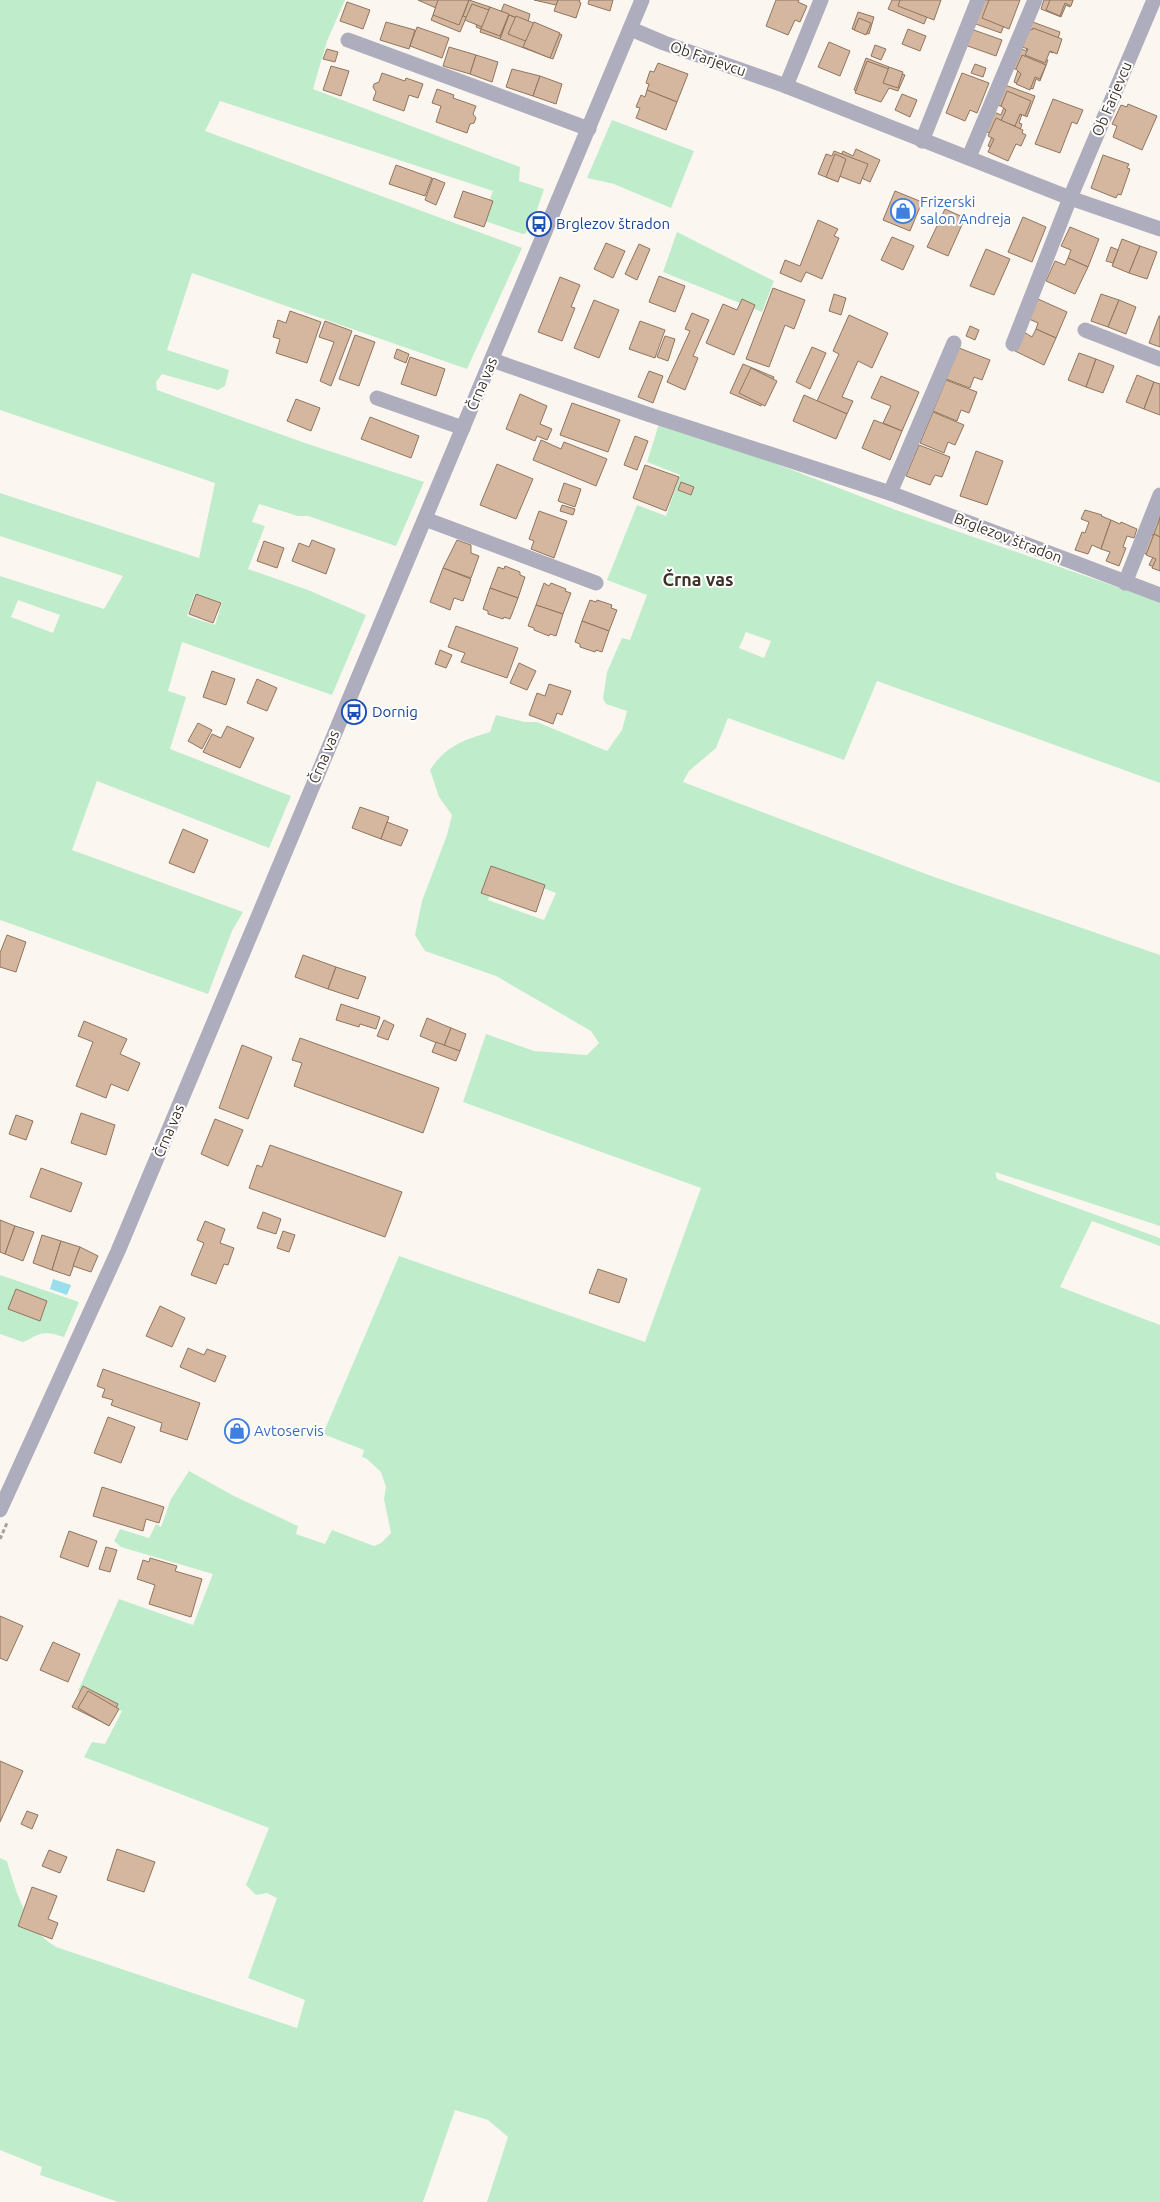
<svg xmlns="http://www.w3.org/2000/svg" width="1160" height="2202" font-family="Ubuntu,sans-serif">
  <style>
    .green { fill: #bfedcc; fill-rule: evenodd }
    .water { fill: #98deec }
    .building { fill: #d4b79e; stroke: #90755e }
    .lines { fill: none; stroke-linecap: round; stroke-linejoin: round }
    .path { stroke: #aaa29a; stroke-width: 3; stroke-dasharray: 4 2.5; stroke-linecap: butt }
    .minor { stroke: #aeadbd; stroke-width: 15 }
    .labels { text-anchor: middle; stroke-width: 4; stroke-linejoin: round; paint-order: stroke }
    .street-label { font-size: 15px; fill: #3e3228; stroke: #fff }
    .shop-label { font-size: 15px; fill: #366cbe; stroke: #fff; text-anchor: start }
    .transit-label { font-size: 15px; fill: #164399; stroke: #fff; text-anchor: start }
    .quarter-label { font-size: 18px; font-weight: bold; fill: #3e3228; stroke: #fff }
  </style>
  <rect width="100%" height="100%" fill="#fcf6f0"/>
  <g class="green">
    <path d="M0 0H345L327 41 313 89 520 167 519 181 544 189 537 210 526 233 523 234 482 220 493 191 220 101 205 131 522 248 467 369 192 273 167 350 229 370 225 386 218 390 162 374 156 382 157 390 305 443 424 482 396 546 308 516H298L259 504 252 522 265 526 248 569 308 590 366 615 332 695 182 642 168 691 186 697 170 749 291 796 269 848 97 781 72 850 243 912 232 931 208 994 0 920V576L104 609 123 576 0 536V493L199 558 215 483 0 410ZM195 593 222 603 215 625 187 616ZM18 600 60 615 53 633 11 617Z"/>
    <path d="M612 120 694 151 671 208 614 184 587 178Z"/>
    <path d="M677 232 774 281 762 312 663 272Z"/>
    <path d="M659 424 769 461 896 510 1160 602V783L877 681 844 760 728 718 716 748 689 771 683 782 934 877 1160 955V1226L995 1172 997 1179 1160 1238V1246L1092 1221 1060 1287 1160 1325V2202H487L508 2137 488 2120 455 2110 423 2202H118L40 2175 42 2167 0 2150V1858L7 1861C16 1892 27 1930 56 1947L297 2028 305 2000 248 1978 277 1898 267 1893 256 1895 246 1885 269 1828 84 1757 92 1742 105 1744 122 1711 78 1691 119 1599 193 1625 213 1574 121 1547 114 1541 120 1529 149 1538 156 1524 161 1527 171 1499 189 1471 234 1496 298 1526 296 1534 325 1544 332 1530 374 1546 381 1543 391 1533 384 1499 386 1487 381 1472 367 1459 362 1457 364 1450 323 1434 399 1256 645 1342 701 1188 463 1102 486 1034 534 1051 587 1055 599 1043 591 1031 496 976 425 951 415 935 422 901 447 835 452 815 439 797 430 770C446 746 463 740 490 732L496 715 525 722H537L607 751 622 730 627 711 606 704 603 699 607 672 622 638 630 640 647 595 607 580 637 505 666 516 680 475 647 462ZM746 632 771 641 764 658 739 648ZM500 872 556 893 544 920 488 900Z"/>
    <path d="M0 1275 79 1302 64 1337C44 1330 41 1333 23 1342L0 1334Z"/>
  </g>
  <path class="water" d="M53 1279 71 1285 67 1295 50 1289Z"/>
  <g class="building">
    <path d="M418 0H463L472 4 460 32 431 20 436 8Z"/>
    <path d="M438 0H469L459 25 433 15Z"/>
    <path d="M469 0 490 7 481 29 476 27 478 21 463 16Z"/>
    <path d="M534 0H558L556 5Z"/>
    <path d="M558 0H580L579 2 581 3 576 18 554 11Z"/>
    <path d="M589 0H613L610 11 588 4Z"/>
    <path d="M776 0H799L798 2 807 6 800 22 795 20 788 35 766 26Z"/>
    <path d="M892 0H934L924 24 888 9Z"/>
    <path d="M900 0H941L934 20 898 6Z"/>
    <path d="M981 0H1014L1001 33 973 23Z"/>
    <path d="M989 0H1020L1009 29 982 18Z"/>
    <path d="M1044 0H1073L1070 7 1066 5 1061 17 1041 9Z"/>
    <path d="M1050 0H1073L1071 6 1065 3 1060 16 1046 10Z"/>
    <path d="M347 2 370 10 363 29 340 21Z"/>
    <path d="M472 4 500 14 504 4 530 14 528 22 509 15 500 39 480 32 482 27 465 20Z"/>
    <path d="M490 7 509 14 500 36 481 29Z"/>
    <path d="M858 12 874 17 869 34 852 29Z"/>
    <path d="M509 15 562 35 553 59 500 39Z"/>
    <path d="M516 16 536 24 528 42 508 34Z"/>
    <path d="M859 18 871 23 866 35 854 30Z"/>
    <path d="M1030 21 1060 32 1053 53 1048 51 1045 59 1048 60 1040 81 1036 79 1033 89 1014 82 1018 70 1012 68 1020 48 1026 51 1029 43 1023 41Z"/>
    <path d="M386 22 415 30 409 49 380 40Z"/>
    <path d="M534 22 560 33 550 58 523 47Z"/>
    <path d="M417 27 449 38 442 58 410 46Z"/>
    <path d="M1033 28 1062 39 1057 54 1050 51 1045 63 1025 55 1028 49 1022 47 1029 29 1032 30Z"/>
    <path d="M908 29 926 36 920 51 902 44Z"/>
    <path d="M971 29 1002 40 996 56 965 45Z"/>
    <path d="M829 42 850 51 840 76 818 67Z"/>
    <path d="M875 45 886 49 881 60 871 56Z"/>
    <path d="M449 47 476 55 470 74 443 66Z"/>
    <path d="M327 49 338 52 335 62 323 59Z"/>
    <path d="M476 55 498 62 492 82 470 74Z"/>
    <path d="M1022 55 1046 65 1040 79 1035 77 1030 90 1016 84 1021 74 1016 69Z"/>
    <path d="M866 58 889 67 877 99 854 90Z"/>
    <path d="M867 61 905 75 898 91 889 88 881 102 855 93Z"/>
    <path d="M658 63 688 74 677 102 647 90 649 84 646 83 650 71 654 72Z"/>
    <path d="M975 64 986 68 983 77 971 73Z"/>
    <path d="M331 66 349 71 341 96 323 90Z"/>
    <path d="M889 67 903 72 898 88 883 83Z"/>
    <path d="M512 69 540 76 533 96 506 87Z"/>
    <path d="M382 73 405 81 406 78 423 84 418 98 409 95 404 111 373 100 376 92 373 87 374 84 379 82Z"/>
    <path d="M962 73 989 83 977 113 970 110 965 121 946 113Z"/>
    <path d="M540 76 562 84 556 104 533 96Z"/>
    <path d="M1005 85 1035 96 1027 117 1022 114 1019 123 1022 124 1015 145 1011 143 1007 153 988 146 993 134 987 132 994 112 1001 115 1004 107 997 105Z"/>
    <path d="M437 89 454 95 453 98 476 106 473 114 476 118 474 123 470 124 467 133 436 122 441 106 432 103Z"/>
    <path d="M647 90 677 102 666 130 636 118 640 108 636 107 641 95 645 97Z"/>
    <path d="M1007 91 1031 101 1025 116 1020 114 1015 126 1001 121 1006 110 1001 106Z"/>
    <path d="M902 94 917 100 910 117 895 110Z"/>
    <path d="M1053 99 1083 110 1077 124 1072 122 1060 153 1035 144Z"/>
    <path d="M1128 104 1157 116 1142 150 1113 137 1117 126 1112 124 1121 105 1127 107Z"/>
    <path d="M996 118 1023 130 1022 133 1026 135 1021 146 1016 144 1008 161 988 152 994 139 988 136Z"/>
    <path d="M856 149 880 160 870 182 847 171 844 177 834 172 843 151 853 156Z"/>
    <path d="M834 151 868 164 860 184 839 176 836 181 818 174 826 154 832 156Z"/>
    <path d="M835 154 846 159 838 182 826 177Z"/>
    <path d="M1103 155 1129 164 1127 168 1130 169 1121 195 1118 194 1116 198 1091 188Z"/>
    <path d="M396 165 432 178 425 196 389 184Z"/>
    <path d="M433 178 445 183 436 205 425 200Z"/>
    <path d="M463 191 493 201 484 227 454 217Z"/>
    <path d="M895 191 922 202 910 231 883 220Z"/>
    <path d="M945 209 965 218 948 256 927 247Z"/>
    <path d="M1023 217 1046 227 1032 262 1008 252Z"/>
    <path d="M818 220 838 229 834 236 839 238 822 279 806 272 801 282 780 273 785 260 800 266Z"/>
    <path d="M1070 227 1099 239 1088 267 1068 258 1071 250 1061 246Z"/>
    <path d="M892 237 914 246 903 270 881 260Z"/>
    <path d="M1122 239 1140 246 1129 273 1112 266Z"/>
    <path d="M606 243 625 251 613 278 594 269Z"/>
    <path d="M639 244 650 249 637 280 625 274Z"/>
    <path d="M1140 246 1157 252 1147 279 1129 273Z"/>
    <path d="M1111 247 1118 250 1113 263 1106 261Z"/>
    <path d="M986 249 1010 259 994 295 970 286Z"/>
    <path d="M1068 258 1088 267 1075 294 1046 281 1055 261 1065 265Z"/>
    <path d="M659 276 685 286 675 312 649 302Z"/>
    <path d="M560 277 580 285 571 307 575 308 562 341 538 332Z"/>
    <path d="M773 288 805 300 794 329 785 325 769 367 746 359Z"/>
    <path d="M834 294 846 298 841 315 829 311Z"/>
    <path d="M1101 294 1119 300 1108 327 1091 321Z"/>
    <path d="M742 299 755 305 734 355 706 343 723 304 737 310Z"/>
    <path d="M1038 299 1067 312 1056 338 1036 329 1038 323 1029 319Z"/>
    <path d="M594 300 619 310 599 358 574 348Z"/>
    <path d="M1119 300 1136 307 1126 334 1108 327Z"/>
    <path d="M290 311 321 322 307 363 276 353 280 339 273 337 278 320 286 323Z"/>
    <path d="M692 313 709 320 693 356 698 358 685 390 667 382 690 331 685 329Z"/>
    <path d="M849 315 888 333 872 368 858 361 842 397 853 401 847 414 817 401 839 354 833 351Z"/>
    <path d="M1159 316H1160V347L1149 343Z"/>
    <path d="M325 321 352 331 331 386 320 381 334 342 319 337Z"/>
    <path d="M640 321 665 330 655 358 629 349Z"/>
    <path d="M970 326 979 330 975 340 966 336Z"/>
    <path d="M1036 329 1056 338 1044 365 1015 351 1024 332 1032 337Z"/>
    <path d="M355 335 375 342 359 386 339 379Z"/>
    <path d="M665 336 675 339 668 361 657 357Z"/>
    <path d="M812 347 826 353 810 389 796 382Z"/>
    <path d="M959 348 990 360 982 380 974 377 970 388 946 379Z"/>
    <path d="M397 349 409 354 406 363 394 358Z"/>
    <path d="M1079 353 1096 359 1086 387 1068 380Z"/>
    <path d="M410 357 445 369 436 396 401 384Z"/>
    <path d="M1096 359 1114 366 1103 393 1086 387Z"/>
    <path d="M743 364 774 377 761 406 730 393Z"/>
    <path d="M751 368 777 381 765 406 739 393Z"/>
    <path d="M649 371 663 376 653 403 638 397Z"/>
    <path d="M1137 375 1154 382 1144 409 1126 402Z"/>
    <path d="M881 376 919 392 902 431 883 423 891 406 871 398Z"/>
    <path d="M946 380 977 392 969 413 961 410 957 421 933 411Z"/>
    <path d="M1154 382 1160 384V415L1144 409Z"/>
    <path d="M520 394 547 406 540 424 552 429 547 440 537 436 535 441 506 429Z"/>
    <path d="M804 395 847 414 836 439 793 421Z"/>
    <path d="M296 399 320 408 311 431 287 421Z"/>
    <path d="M572 403 620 420 608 452 560 435Z"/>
    <path d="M933 412 964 425 955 445 948 442 944 453 920 443Z"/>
    <path d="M370 417 419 436 411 458 361 439Z"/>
    <path d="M874 420 902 431 890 460 862 448Z"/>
    <path d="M635 436 648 441 637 470 624 465Z"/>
    <path d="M541 440 561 449 564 442 607 459 596 486 533 460Z"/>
    <path d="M919 445 950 457 942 477 935 475 930 485 906 476Z"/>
    <path d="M976 451 1003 461 987 505 960 496Z"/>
    <path d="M497 464 533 479 516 519 480 505Z"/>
    <path d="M645 465 679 477 666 511 633 498Z"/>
    <path d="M681 482 694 487 691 495 678 490Z"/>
    <path d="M564 483 581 489 575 507 558 501Z"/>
    <path d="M562 505 575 509 573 515 560 511Z"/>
    <path d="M1085 510 1102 515 1101 516 1111 520 1101 549 1092 545 1088 554 1075 550 1082 532 1085 533 1089 522 1081 519Z"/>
    <path d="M539 511 567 521 554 558 531 549 534 541 529 539Z"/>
    <path d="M1160 514V538L1150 534Z"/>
    <path d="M1160 518V537L1154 534Z"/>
    <path d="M1111 520 1120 524 1121 522 1137 529 1134 538 1127 536 1123 547 1126 548 1119 566 1106 561 1110 552 1101 549Z"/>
    <path d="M1150 534 1160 538V569L1149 565 1153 557 1142 552Z"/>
    <path d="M1154 534 1160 537V571L1152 568 1156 559 1146 555Z"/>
    <path d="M312 540 335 549 326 574 292 561 299 543 309 547Z"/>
    <path d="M457 540 471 545V553L479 556 471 578 443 568Z"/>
    <path d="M264 541 284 548 277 568 257 561Z"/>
    <path d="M505 566 520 572V575L525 577 518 598 490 588 498 567 504 569Z"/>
    <path d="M443 568 471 579 463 601 454 598 450 610 430 602Z"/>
    <path d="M544 583 549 586 551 583 566 589 565 591 571 593 563 614 536 605Z"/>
    <path d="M490 588 518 598 510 619 504 617 503 619 488 614V611L483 609Z"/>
    <path d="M196 594 221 603 213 623 189 614Z"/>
    <path d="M590 600 596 602 597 600 612 605 611 608 617 610 609 631 582 621Z"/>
    <path d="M536 605 563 614 556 636 550 634 549 636 534 630V628L528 626Z"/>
    <path d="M582 621 609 631 602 652 596 650 595 652 580 647V644L575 642Z"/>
    <path d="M456 626 518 648 507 678 461 662 465 653 448 647Z"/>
    <path d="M440 650 452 655 446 668 435 664Z"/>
    <path d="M519 663 536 671 527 690 510 683Z"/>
    <path d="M212 671 235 679 226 705 203 697Z"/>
    <path d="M257 679 277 688 267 711 247 703Z"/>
    <path d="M549 684 571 691 562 715 557 713 553 724 529 715 537 693 545 696Z"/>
    <path d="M198 723 212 730 202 749 188 741Z"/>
    <path d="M227 726 254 738 240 768 203 752 212 734 221 738Z"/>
    <path d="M360 807 389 817 381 839 352 828Z"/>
    <path d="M387 822 408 830 401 846 381 839Z"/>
    <path d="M183 829 208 840 194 873 169 863Z"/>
    <path d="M491 866 545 885 536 912 481 893Z"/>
    <path d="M7 935 26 942 16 972 0 967V953Z"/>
    <path d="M303 955 336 967 328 989 295 977Z"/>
    <path d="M336 967 366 977 358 999 328 989Z"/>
    <path d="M341 1004 380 1017 376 1029 360 1024 359 1027 336 1020Z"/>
    <path d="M427 1018 451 1028 444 1046 420 1036Z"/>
    <path d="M384 1020 394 1025 388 1040 377 1036Z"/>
    <path d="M84 1021 127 1039 120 1054 140 1063 128 1091 111 1084 106 1098 76 1086 93 1042 78 1036Z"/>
    <path d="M451 1028 466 1034 460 1051 444 1046Z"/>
    <path d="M300 1038 439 1088 423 1133 294 1086 302 1063 292 1060Z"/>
    <path d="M436 1042 460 1051 456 1061 432 1052Z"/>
    <path d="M242 1045 272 1057 248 1119 219 1108Z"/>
    <path d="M81 1113 115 1125 106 1155 71 1143Z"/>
    <path d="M16 1115 33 1121 26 1140 9 1134Z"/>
    <path d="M215 1119 243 1130 228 1166 201 1154Z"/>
    <path d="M270 1145 402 1192 385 1237 249 1188 257 1165 262 1167Z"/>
    <path d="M41 1168 82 1183 71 1212 30 1197Z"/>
    <path d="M263 1212 281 1219 276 1234 257 1228Z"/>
    <path d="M0 1220 15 1226 5 1254 0 1252Z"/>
    <path d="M205 1221 225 1229 220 1243 234 1248 228 1265 224 1264 216 1284 191 1275 204 1243 197 1240Z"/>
    <path d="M15 1226 34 1232 23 1261 5 1254Z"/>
    <path d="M283 1231 295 1235 289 1252 277 1248Z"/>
    <path d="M42 1235 61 1241 52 1270 33 1263Z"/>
    <path d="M61 1241 80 1247 70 1276 52 1270Z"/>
    <path d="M80 1247 98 1256 91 1272 73 1266Z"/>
    <path d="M598 1269 627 1279 619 1303 589 1293Z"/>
    <path d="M16 1289 47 1301 40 1321 8 1309Z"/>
    <path d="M160 1306 185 1318 172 1347 146 1336Z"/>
    <path d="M188 1348 204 1355 207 1349 226 1356 215 1382 180 1367Z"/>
    <path d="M103 1369 200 1403 187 1440 160 1431 162 1423 111 1405 113 1400 102 1397 105 1389 97 1386Z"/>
    <path d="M108 1417 135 1427 121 1463 94 1453Z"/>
    <path d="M102 1487 164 1507 159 1523 146 1519 143 1531 93 1516Z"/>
    <path d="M69 1531 97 1541 88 1567 60 1557Z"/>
    <path d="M106 1547 117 1550 110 1572 99 1569Z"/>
    <path d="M150 1558 177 1566 175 1571 202 1579 191 1617 149 1604 155 1585 137 1579 143 1560 149 1562Z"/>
    <path d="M0 1616 23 1626 7 1661 0 1658Z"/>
    <path d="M53 1642 80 1654 68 1682 40 1670Z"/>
    <path d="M83 1686 118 1704 108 1725 72 1707Z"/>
    <path d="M88 1691 119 1709 109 1726 78 1708Z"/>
    <path d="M0 1761 23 1771 0 1822Z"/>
    <path d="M27 1811 38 1815 32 1829 21 1824Z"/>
    <path d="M117 1849 155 1862 144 1892 107 1880Z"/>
    <path d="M49 1850 67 1857 60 1873 42 1866Z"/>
    <path d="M32 1887 57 1896 48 1919 58 1923 52 1939 18 1926Z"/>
  </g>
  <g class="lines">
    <path class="path" d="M0 1539 7 1523"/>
    <g class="minor">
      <path d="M631 29 664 43 786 86 1070 198 1160 229"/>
      <path d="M348 40 589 129"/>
      <path d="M786 86 821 0"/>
      <path d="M922 141 978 0"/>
      <path d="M969 157 1035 0"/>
      <path d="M1085 330 1160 359"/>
      <path d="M1013 344 1070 198 1154 0"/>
      <path d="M492 360 650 415 890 493 1160 595"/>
      <path d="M377 398 463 428"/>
      <path d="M890 493 954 343"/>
      <path d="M425 519 596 583"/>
      <path d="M1125 583 1160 495"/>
      <path d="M0 1510 118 1251 642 0"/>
    </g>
  </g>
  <defs>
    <symbol id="shop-ring" viewBox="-11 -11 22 22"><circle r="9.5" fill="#fff" stroke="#3f7fe0" stroke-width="1.5"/><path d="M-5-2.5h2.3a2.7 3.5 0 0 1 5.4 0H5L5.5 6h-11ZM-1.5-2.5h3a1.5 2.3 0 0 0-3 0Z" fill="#3f7fe0"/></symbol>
    <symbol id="bus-ring" viewBox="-11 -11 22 22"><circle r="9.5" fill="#fff" stroke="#1a4fb4" stroke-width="1.5"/><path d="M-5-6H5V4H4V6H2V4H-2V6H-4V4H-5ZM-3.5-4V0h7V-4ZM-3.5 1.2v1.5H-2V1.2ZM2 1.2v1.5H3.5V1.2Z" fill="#1a4fb4"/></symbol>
  </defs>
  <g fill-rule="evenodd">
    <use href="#shop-ring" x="889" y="197" width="28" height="28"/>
    <use href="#bus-ring" x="525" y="210" width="28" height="28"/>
    <use href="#bus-ring" x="340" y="698" width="28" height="28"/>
    <use href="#shop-ring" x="223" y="1417" width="28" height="28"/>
  </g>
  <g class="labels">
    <g class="street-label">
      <text transform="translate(708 59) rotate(19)" y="5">Ob Farjevcu</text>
      <text transform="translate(1112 99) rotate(-67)" y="5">Ob Farjevcu</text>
      <text transform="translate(482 384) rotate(-67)" y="5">Črna vas</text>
      <text transform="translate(1008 538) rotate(21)" y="5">Brglezov štradon</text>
      <text transform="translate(324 757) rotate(-67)" y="5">Črna vas</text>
      <text transform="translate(169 1131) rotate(-67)" y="5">Črna vas</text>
    </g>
    <g class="shop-label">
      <text x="920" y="207">Frizerski<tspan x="920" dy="17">salon Andreja</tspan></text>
      <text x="254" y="1436">Avtoservis</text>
    </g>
    <g class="transit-label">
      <text x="556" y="229">Brglezov štradon</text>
      <text x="372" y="717">Dornig</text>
    </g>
    <g class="quarter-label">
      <text x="698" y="586">Črna vas</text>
    </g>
  </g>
</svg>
